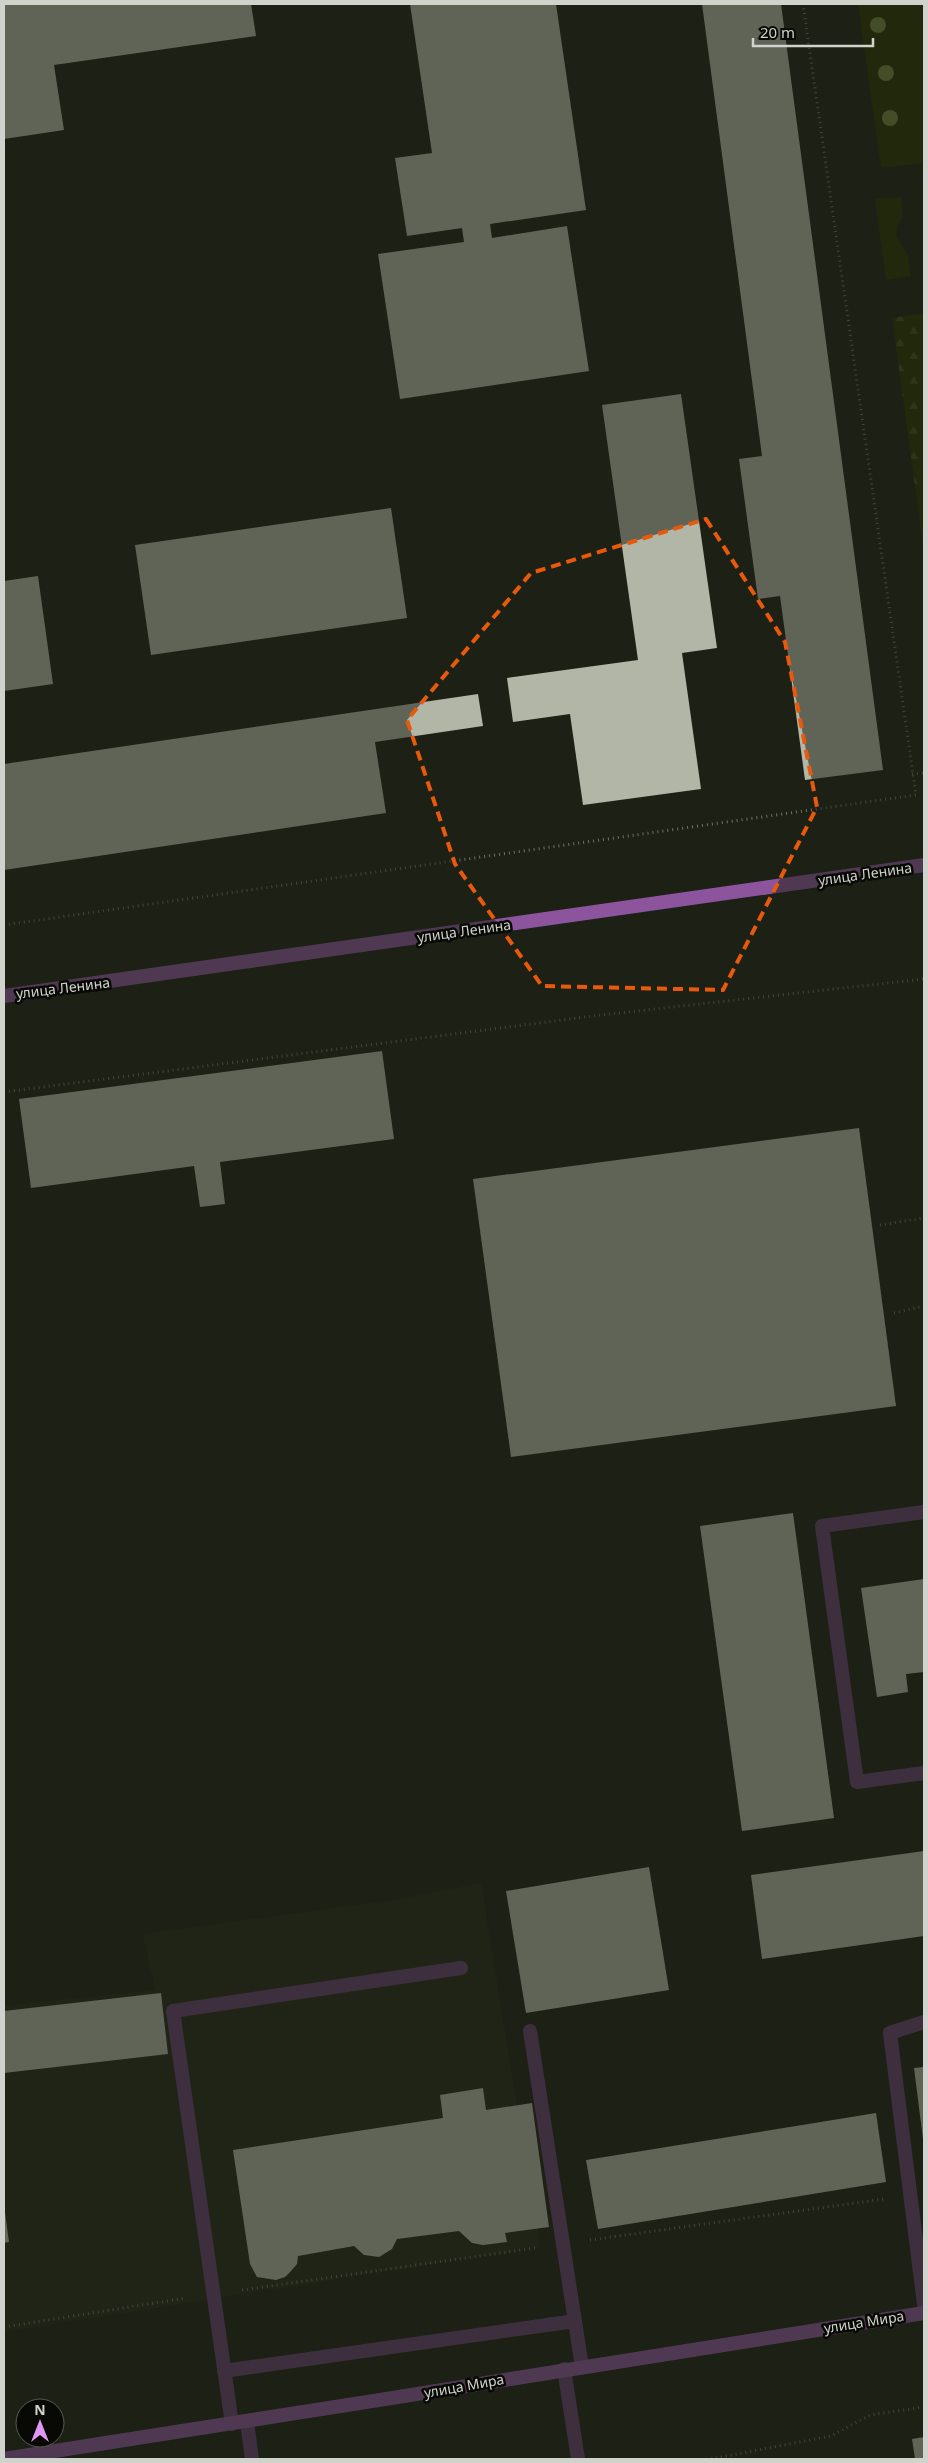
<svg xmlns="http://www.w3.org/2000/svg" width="928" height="2463" font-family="'Noto Sans',sans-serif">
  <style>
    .built { fill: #242918 }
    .green { fill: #273200 }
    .forest { fill: url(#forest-firs) }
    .building { fill: #b1b6a7 }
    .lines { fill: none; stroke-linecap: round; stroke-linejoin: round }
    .path { stroke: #6e7168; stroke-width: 3; stroke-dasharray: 1 4; stroke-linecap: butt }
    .service { stroke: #65426f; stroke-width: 14 }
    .secondary { stroke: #8c549c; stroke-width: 14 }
    .tree { fill: #71843c }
    .marked { fill: none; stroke: #e8590c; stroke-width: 4; stroke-dasharray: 10 6; stroke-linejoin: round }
    .labels { text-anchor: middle; stroke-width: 5; stroke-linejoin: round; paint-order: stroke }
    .street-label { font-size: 14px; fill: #d0d3cc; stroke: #080905 }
  </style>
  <defs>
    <pattern id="forest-firs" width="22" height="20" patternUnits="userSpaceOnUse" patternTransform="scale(1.25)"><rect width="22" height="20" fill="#273200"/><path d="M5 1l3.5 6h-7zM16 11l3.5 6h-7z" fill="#454f24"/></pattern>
  </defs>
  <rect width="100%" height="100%" fill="#1d2015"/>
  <path class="built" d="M481 1883 540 2247 4 2332V2006L155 1990 143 1934 400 1899Z"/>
  <g class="green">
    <path d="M858 4H924V163L881 168Z"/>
    <path d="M901 197 903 217 898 224 896 236 908 256 911 276 886 280 875 199Z"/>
  </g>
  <path class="forest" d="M924 313V552L892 318Z"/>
  <g class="building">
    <path d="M4 4H251L256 36 54 65 64 130 4 139Z"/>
    <path d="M410 4H556L586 210 490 224 492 238 567 226 589 371 400 399 378 254 464 242 462 228 407 236 395 158 432 153Z"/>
    <path d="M702 4H781L883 770 805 780 780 596 758 599 739 459 762 456Z"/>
    <path d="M681 394 717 648 682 653 701 789 583 805 570 714 513 722 507 678 638 660 602 405Z"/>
    <path d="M391 508 407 618 151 655 135 545Z"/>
    <path d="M38 576 53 684 4 691V581Z"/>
    <path d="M478 694 483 726 375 742 386 813 4 870V764Z"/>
    <path d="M382 1051 394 1139 220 1162 225 1204 200 1207 194 1166 31 1188 19 1099Z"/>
    <path d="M859 1128 896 1406 511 1457 473 1179Z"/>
    <path d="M793 1513 834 1818 742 1831 700 1526Z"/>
    <path d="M924 1579V1672L906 1674 908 1692 877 1697 861 1588Z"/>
    <path d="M924 1851V1936L762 1959 751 1875Z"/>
    <path d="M649 1867 669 1990 526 2013 506 1891Z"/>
    <path d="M161 1993 168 2054 4 2073V2011Z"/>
    <path d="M924 2067V2139H923L914 2068Z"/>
    <path d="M483 2088 486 2110 532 2103 549 2227 505 2233 507 2242 483 2245 472 2243 459 2231 397 2239 392 2249 379 2257 364 2255 354 2246 298 2256 297 2264 291 2271 285 2277 276 2280 257 2277 250 2264 233 2150 443 2118 440 2095Z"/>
    <path d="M876 2113 886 2182 598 2229 586 2160Z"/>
    <path d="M4 2205 9 2242 4 2243Z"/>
    <path d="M924 2437V2459H915L912 2439Z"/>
  </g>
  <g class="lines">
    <g class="path">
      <path d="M912 774 924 773"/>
      <path d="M4 925 916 795 803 4"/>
      <path d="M4 1092 601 1015 924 979"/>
      <path d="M880 1225 924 1218"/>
      <path d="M894 1313 924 1306"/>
      <path d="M590 2240 884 2199"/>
      <path d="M242 2290 535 2248"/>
      <path d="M4 2327 186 2298"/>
      <path d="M711 2459 831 2436 870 2415 924 2407"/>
    </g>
    <g class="service">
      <path d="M924 1512 822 1526 857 1782 924 1773"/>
      <path d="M924 2022 890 2033 924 2304"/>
      <path d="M530 2031 582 2367"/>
      <path d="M564 2369 578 2459"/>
      <path d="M224 2371 575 2321"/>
      <path d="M247 2422 252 2459"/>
      <path d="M232 2424 173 2011 461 1968"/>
    </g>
    <g class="secondary">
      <path d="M4 996 924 865"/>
      <path d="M4 2459C311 2412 617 2361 924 2313"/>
    </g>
  </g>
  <g class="tree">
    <circle cx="878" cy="25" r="8"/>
    <circle cx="886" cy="73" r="8"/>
    <circle cx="890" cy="118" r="8"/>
  </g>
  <path d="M0 0H928V2463H0ZM706 519 785 642 817 807 723 990 542 986 455 864 407 720 531 573Z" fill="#1d2015" fill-opacity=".55" fill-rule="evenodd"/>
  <path class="marked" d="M706 519 785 642 817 807 723 990 542 986 455 864 407 720 531 573Z"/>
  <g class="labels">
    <g class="street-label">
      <text transform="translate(865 874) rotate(-8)" y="5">улица Ленина</text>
      <text transform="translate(464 931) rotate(-8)" y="5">улица Ленина</text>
      <text transform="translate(63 988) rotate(-7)" y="5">улица Ленина</text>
      <text transform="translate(864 2322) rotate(-9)" y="5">улица Мира</text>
      <text transform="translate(464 2386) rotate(-10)" y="5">улица Мира</text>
    </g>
  </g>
  <rect width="928" height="2463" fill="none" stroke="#d0d3cc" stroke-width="10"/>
  <g transform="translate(40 2423)"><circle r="24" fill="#080905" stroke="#585a55"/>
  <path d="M0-4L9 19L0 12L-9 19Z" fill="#de98f2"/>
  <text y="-8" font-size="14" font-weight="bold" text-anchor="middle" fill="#d0d3cc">N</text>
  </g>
  <path d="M753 38v8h120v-8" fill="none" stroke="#d0d3cc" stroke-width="2.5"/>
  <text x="760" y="38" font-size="15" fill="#d0d3cc" stroke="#080905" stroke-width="4" paint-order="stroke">20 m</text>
</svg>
